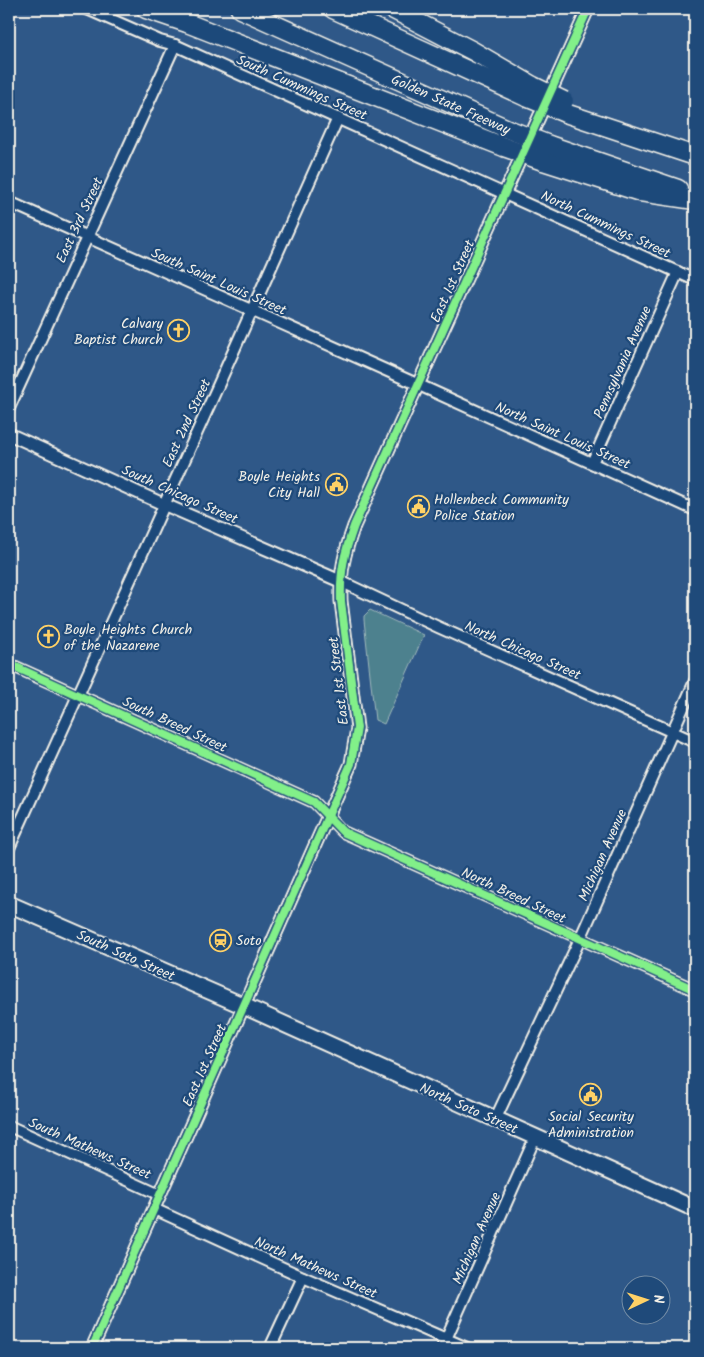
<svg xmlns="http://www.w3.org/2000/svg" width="704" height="1357" font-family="Kalam,sans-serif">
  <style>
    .green { fill: #4e818e; stroke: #a1b9bb }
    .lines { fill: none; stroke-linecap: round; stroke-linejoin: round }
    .minor-casing { stroke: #f4f1e8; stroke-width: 14 }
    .tertiary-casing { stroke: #f4f1e8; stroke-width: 15 }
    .primary-casing { stroke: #f4f1e8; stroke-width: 19 }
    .motorway-casing { stroke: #f4f1e8; stroke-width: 21 }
    .minor { stroke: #1f4a7a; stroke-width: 10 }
    .tertiary { stroke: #1f4a7a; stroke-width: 11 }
    .primary { stroke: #1f4a7a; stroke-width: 15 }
    .motorway { stroke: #1f4a7a; stroke-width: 18 }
    .motorway-bridge-casing { stroke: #f4f1e8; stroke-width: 21; stroke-linecap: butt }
    .motorway-bridge { stroke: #1f4a7a; stroke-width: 18 }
    .cycleway-casing { stroke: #1f4a7a; stroke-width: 11 }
    .cycleway { stroke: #82f089; stroke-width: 8 }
    .labels { text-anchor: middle; stroke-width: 4.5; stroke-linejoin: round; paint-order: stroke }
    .street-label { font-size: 14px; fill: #f4f1e8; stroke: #1f4a7a }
    .poi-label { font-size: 14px; fill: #f4f1e8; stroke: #1f4a7a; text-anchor: start }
  </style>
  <rect width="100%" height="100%" fill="#2f5888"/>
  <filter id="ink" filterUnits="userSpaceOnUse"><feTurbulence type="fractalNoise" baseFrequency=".02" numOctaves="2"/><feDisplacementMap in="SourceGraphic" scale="10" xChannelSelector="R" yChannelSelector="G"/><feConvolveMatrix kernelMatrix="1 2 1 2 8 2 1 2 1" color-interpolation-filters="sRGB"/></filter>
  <g filter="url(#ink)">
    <path class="green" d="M370 610 424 635 384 724 375 720 364 620V616Z"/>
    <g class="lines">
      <defs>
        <g id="minor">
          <path d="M87 9 160 41 175 45 695 280"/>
          <path d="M9 202 419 385 695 510"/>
          <path d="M9 408 175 45"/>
          <path d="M592 463 678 272"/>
          <path d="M340 581 438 627 695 742"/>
          <path d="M9 664 314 802 343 832 695 990"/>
          <path d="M9 848C118 605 230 362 338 118"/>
          <path d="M495 1120 580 939 695 681"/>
          <path d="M9 1126 160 1195"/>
          <path d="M154 1209 303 1277 467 1348"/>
          <path d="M270 1348 303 1277"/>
          <path d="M442 1348 535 1138"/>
        </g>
        <g id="tertiary">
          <path d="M9 434 163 504 340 581"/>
          <path d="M92 1348 351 764 357 728 341 601C340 571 344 554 354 526L588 9"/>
        </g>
        <path id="primary" d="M9 904 244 1006 695 1209"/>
        <g id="motorway">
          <path d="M146 9 187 23 504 147"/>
          <path d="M240 9 510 130"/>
          <path d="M333 9 526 97"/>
          <path d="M392 9 473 51 533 86"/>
          <path d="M565 113 695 156"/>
          <path d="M549 145 678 189"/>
          <path d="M543 161 640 192 695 200"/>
        </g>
      </defs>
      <use href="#minor" class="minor-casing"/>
      <use href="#tertiary" class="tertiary-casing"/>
      <use href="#primary" class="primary-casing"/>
      <use href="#motorway" class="motorway-casing"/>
      <use href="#minor" class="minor"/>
      <use href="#tertiary" class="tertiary"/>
      <use href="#primary" class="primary"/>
      <use href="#motorway" class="motorway"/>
      <defs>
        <g id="motorway-bridge">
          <path d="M533 86 564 101"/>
          <path d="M526 97 565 113"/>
          <path d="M510 130 549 145"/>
          <path d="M504 147 543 161"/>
        </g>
      </defs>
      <use href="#motorway-bridge" class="motorway-bridge-casing"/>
      <use href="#motorway-bridge" class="motorway-bridge"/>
      <defs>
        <g id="cycleway">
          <path d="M9 664 314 802 343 832 695 990"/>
          <path d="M92 1348 351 764 357 728 341 601C340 571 344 554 354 526L588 9"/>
        </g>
      </defs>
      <use href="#cycleway" class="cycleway-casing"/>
      <use href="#cycleway" class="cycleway"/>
    </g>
  </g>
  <defs>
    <symbol id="church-ring" viewBox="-11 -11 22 22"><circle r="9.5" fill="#1f4a7a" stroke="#ffd166" stroke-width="1.5"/><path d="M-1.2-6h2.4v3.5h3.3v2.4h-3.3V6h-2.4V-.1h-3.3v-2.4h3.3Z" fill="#ffd166"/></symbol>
    <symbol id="civic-ring" viewBox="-11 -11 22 22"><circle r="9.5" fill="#1f4a7a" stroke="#ffd166" stroke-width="1.5"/><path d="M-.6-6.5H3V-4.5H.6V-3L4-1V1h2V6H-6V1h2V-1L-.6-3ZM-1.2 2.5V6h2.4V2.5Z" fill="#ffd166"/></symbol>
    <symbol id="station-ring" viewBox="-11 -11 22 22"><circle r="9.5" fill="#1f4a7a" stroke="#ffd166" stroke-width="1.5"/><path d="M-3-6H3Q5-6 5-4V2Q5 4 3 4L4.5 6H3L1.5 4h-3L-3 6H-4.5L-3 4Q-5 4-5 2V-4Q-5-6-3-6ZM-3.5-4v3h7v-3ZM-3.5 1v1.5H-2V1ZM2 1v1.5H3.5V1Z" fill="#ffd166"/></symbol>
  </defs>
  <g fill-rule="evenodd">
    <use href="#church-ring" x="166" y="318" width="25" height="25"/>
    <use href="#civic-ring" x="324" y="472" width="25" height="25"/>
    <use href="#civic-ring" x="406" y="494" width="25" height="25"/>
    <use href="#church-ring" x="36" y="624" width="25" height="25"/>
    <use href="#station-ring" x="208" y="928" width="25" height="25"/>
    <use href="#civic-ring" x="578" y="1082" width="25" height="25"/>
  </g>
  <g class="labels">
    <g class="street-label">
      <text transform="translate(302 87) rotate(24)" y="5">South Cummings Street</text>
      <text transform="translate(451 104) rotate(24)" y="5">Golden State Freeway</text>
      <text transform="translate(79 220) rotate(-65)" y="5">East 3rd Street</text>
      <text transform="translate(606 224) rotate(25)" y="5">North Cummings Street</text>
      <text transform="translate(219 281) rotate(24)" y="5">South Saint Louis Street</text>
      <text transform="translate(452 281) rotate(-66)" y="5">East 1st Street</text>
      <text transform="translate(622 362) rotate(-66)" y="5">Pennsylvania Avenue</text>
      <text transform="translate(186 423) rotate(-65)" y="5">East 2nd Street</text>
      <text transform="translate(563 435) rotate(24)" y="5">North Saint Louis Street</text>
      <text transform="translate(180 494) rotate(24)" y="5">South Chicago Street</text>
      <text transform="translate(523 650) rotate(24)" y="5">North Chicago Street</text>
      <text transform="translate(338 681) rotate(-97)" y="5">East 1st Street</text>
      <text transform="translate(175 724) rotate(25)" y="5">South Breed Street</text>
      <text transform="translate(602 855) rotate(-66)" y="5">Michigan Avenue</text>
      <text transform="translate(514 895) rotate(25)" y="5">North Breed Street</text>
      <text transform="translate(126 955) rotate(24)" y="5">South Soto Street</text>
      <text transform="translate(204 1065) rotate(-66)" y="5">East 1st Street</text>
      <text transform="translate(469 1108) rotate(24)" y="5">North Soto Street</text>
      <text transform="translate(90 1148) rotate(24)" y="5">South Mathews Street</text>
      <text transform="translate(476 1238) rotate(-66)" y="5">Michigan Avenue</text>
      <text transform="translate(316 1267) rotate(24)" y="5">North Mathews Street</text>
    </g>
    <g class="poi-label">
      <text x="163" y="328" text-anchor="end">Calvary<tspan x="163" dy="16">Baptist Church</tspan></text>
      <text x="320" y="481" text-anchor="end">Boyle Heights<tspan x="320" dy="16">City Hall</tspan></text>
      <text x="434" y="504">Hollenbeck Community<tspan x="434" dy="16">Police Station</tspan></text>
      <text x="64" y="634">Boyle Heights Church<tspan x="64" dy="16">of the Nazarene</tspan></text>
      <text x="236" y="945">Soto</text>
      <text x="591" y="1121" text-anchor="middle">Social Security<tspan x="591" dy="16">Administration</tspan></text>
    </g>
  </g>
  <rect width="704" height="1357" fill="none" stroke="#1f4a7a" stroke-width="30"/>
  <rect x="15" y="15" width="674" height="1327" fill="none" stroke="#f4f1e8" stroke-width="2" filter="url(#ink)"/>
  <g transform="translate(646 1300) rotate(86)"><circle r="24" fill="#1f4a7a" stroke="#748da6"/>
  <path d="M0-4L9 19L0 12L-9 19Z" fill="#ffd166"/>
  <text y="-8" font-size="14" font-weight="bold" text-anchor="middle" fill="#f4f1e8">N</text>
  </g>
</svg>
